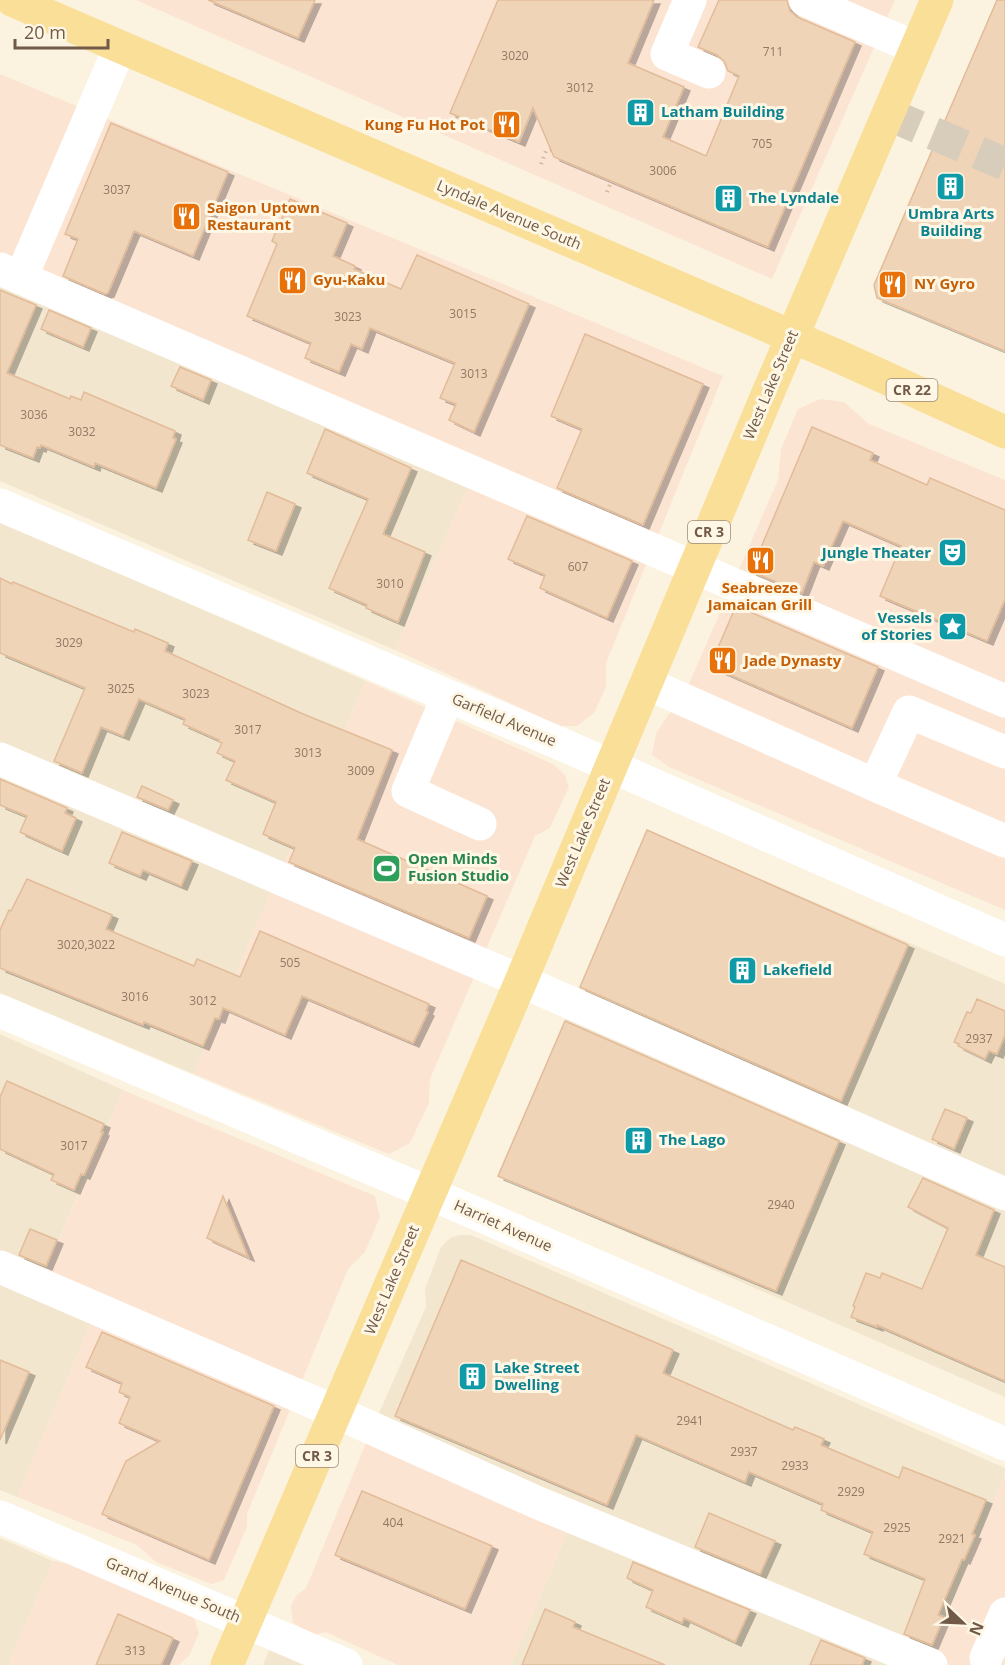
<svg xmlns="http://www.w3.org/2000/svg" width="1005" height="1665" font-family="'Open Sans',sans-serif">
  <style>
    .residential { fill: #f3e6ce }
    .commercial { fill: #fce4d3 }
    .building { fill: #f0d4b8; stroke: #e2bc99; stroke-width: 1.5; filter: url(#shadow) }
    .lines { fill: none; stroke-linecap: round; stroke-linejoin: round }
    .minor-tunnel { stroke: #d8cdba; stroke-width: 33; stroke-dasharray: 33 16; stroke-linecap: butt }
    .path { stroke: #d4b89c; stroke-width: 4; stroke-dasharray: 1.5 4.5; stroke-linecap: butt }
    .minor { stroke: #fff; stroke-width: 33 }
    .major { stroke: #fadf98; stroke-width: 33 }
    .labels { text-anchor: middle; stroke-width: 6; stroke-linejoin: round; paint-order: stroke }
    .number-label { font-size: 12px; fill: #917964 }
    .shield { fill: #fff7e5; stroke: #9c8a77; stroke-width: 1.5 }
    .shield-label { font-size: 14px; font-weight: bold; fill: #715b48 }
    .culture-label { font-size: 15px; font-weight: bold; fill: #0d838f; stroke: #fff7e5; text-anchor: start }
    .food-label { font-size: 15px; font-weight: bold; fill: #c56008; stroke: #fff7e5; text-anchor: start }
    .street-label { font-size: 15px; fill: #715b48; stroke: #fff7e5 }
    .leisure-label { font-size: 15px; font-weight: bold; fill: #27864d; stroke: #fff7e5; text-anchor: start }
  </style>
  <defs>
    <filter id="shadow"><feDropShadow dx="6" dy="4" stdDeviation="0" flood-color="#0004"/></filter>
  </defs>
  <rect width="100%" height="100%" fill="#fbf3e0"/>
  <g class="residential">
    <path d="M0 268 472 478 395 650 0 481Z"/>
    <path d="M0 521 366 681 256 926 194 1074 0 993Z"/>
    <path d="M647 830 1005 984V1397L498 1176Z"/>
    <path d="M0 1034 123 1090 42 1278 99 1304 17 1497 0 1490Z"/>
    <path d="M460 1235H471L1005 1468V1473L926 1665H511L573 1519 371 1431 426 1307 425 1289 441 1247 450 1238Z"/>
    <path d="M0 1538 53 1561 8 1665H0Z"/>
    <path d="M272 1643 317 1665H263Z"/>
  </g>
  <g class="commercial">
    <path d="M136 0H895L772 279Z"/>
    <path d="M0 74 723 376 606 663V687L594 713 577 726H560L395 650 472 478 0 268Z"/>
    <path d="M820 399 844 402 869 424 1005 480V910L669 767 652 755 656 733 668 715 681 702 778 480 781 449 798 409Z"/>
    <path d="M366 681 553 764 565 775 569 787 550 828 535 836 430 1079 429 1103 410 1143 389 1154 194 1074 256 926Z"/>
    <path d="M123 1090 375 1196 380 1217 365 1252 348 1269 247 1514V1527L224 1580 211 1584 156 1562 137 1545 17 1497 99 1304 42 1279Z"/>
    <path d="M371 1431 573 1519 511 1665H398L326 1632 314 1635 293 1623 291 1606 296 1596 306 1588Z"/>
    <path d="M1005 1473V1665H926Z"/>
    <path d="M53 1561 79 1565 193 1615 199 1633 189 1656 178 1665H8Z"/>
  </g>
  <g class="building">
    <path d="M208 0H315L298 38Z"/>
    <path d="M498 0H654L628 63 684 87 663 137 706 156 739 76 728 71 724 61 717 55 698 47 719 0H787L790 11 797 17 855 42 768 247 554 157 533 108 519 142 450 113Z"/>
    <path d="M997 0H1005V351L877 298 874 285Z"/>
    <path d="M111 123 228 172 193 256 134 231 108 293 105 294 63 276 78 239 65 234Z"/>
    <path d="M290 199 347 223 333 256 355 266 354 269 401 289 417 255 529 304 474 432 449 420 456 404 440 398 455 363 370 328 362 349 351 344 339 372 305 358 311 343 247 316 277 244 272 241Z"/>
    <path d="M0 290 36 305 7 373 70 399 71 396 81 400 84 392 175 431 173 438 176 439 156 488 95 463 94 467 41 445 40 448 37 447 33 458 0 445Z"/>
    <path d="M49 310 91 328 83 347 41 329Z"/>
    <path d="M585 334 703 384 643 525 557 488 582 429 551 416Z"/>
    <path d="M180 367 211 380 203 400 171 386Z"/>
    <path d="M812 427 873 453 870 460 927 485 930 478 1005 510V599L987 641 880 596 901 546 843 521 823 566 814 562 802 593 751 571Z"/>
    <path d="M325 429 411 468 383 534 425 552 398 622 366 608 367 605 329 588 368 499 307 473Z"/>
    <path d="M267 492 295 504 276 551 248 540Z"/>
    <path d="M527 516 632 561 607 618 540 588 545 575 508 559Z"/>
    <path d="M0 578 12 584 13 582 134 632 135 629 168 643 165 651 303 714 392 750 357 839 487 896 469 938 289 862 295 848 263 834 276 802 226 780 235 761 217 753 222 743 219 742V740L183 724 185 719 139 699 123 736 101 727 82 773 54 761 85 688 0 653Z"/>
    <path d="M736 606 878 667 852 728 710 666Z"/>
    <path d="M0 779 67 808 65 813 76 818 62 851 20 832 27 816 0 805Z"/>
    <path d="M142 786 173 800 168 810 137 797Z"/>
    <path d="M647 830 908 945 841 1101 580 987Z"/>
    <path d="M122 832 192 861 181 886 143 870 140 876 109 863Z"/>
    <path d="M27 879 112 915 106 929 194 966 197 959 240 977 260 931 429 1004 426 1011 428 1012 413 1043 302 996 285 1035 223 1008 219 1019 215 1018 203 1046 144 1022 143 1025 0 968V930L9 910 11 911Z"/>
    <path d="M977 999 1005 1011V1035L997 1054 989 1051 985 1059 958 1046 959 1044 954 1042 967 1012 971 1013Z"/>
    <path d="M565 1021 839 1141 776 1291 498 1176Z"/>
    <path d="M7 1081 104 1124 101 1132H103L84 1175 81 1174 74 1190 51 1180 54 1174 0 1149V1097Z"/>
    <path d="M945 1109 967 1118 954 1149 932 1139Z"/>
    <path d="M923 1178 994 1210 976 1255 1005 1267V1381L877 1325V1327L851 1317 855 1307 853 1306 866 1273 880 1278 882 1273 922 1289 948 1228 908 1207Z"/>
    <path d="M223 1196 248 1257 207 1238Z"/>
    <path d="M30 1229 57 1240 46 1266 19 1255Z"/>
    <path d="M461 1260 673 1350 663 1373 793 1430 795 1427 824 1439 821 1445 899 1478 903 1467 986 1500 972 1534 975 1535 964 1560 962 1559 938 1615 944 1617 932 1645 904 1634 925 1579 864 1554 873 1532 821 1510 823 1504 749 1472 745 1482 636 1435 607 1505 395 1416Z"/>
    <path d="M102 1332 274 1406 209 1560 102 1514 126 1461 160 1441 119 1423 130 1397 119 1392 122 1383 86 1367Z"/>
    <path d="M0 1360 29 1372 0 1440Z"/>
    <path d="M362 1491 492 1546 465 1609 335 1555Z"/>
    <path d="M709 1513 775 1541 760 1574 695 1547Z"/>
    <path d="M633 1562 750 1610 735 1642 684 1618 682 1623 646 1607 653 1590 627 1578Z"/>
    <path d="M545 1609 575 1622 573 1627 665 1665H522Z"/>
    <path d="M118 1614 173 1638 161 1665H96Z"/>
    <path d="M821 1640 865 1658 862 1665H810Z"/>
  </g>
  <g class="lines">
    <path class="minor-tunnel" d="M888 114 1005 164"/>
    <g class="path">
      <path d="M541 164 546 151 551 150"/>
      <path d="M607 192 611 182"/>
    </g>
    <g class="minor">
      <path d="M690 0 667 54 709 72"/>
      <path d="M805 0 916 48"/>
      <path d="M0 269 1005 701"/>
      <path d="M21 278 120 47"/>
      <path d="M0 505 561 744 1005 940"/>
      <path d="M646 683 875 785"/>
      <path d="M448 696 408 791 480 824"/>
      <path d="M1005 752 909 712 875 785 1005 841"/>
      <path d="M0 759 521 981 1005 1194"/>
      <path d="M0 1011 429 1193 1005 1444"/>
      <path d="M0 1267 336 1412 536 1502 931 1665"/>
      <path d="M0 1517 346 1665"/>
      <path d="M986 1658 1005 1614"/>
    </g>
    <g class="major">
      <path d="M12 0 842 358 1005 432"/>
      <path d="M227 1665 521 981 768 393 937 0"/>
    </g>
  </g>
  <defs>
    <symbol id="building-square" viewBox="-11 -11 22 22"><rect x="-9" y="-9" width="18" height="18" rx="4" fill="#0f9aa8" stroke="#fff7e5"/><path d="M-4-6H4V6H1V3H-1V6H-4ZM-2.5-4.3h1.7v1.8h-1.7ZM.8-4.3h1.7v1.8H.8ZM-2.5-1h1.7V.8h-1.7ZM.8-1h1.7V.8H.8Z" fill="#fff"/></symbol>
    <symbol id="restaurant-square" viewBox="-11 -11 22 22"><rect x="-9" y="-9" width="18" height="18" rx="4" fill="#e8710a" stroke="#fff7e5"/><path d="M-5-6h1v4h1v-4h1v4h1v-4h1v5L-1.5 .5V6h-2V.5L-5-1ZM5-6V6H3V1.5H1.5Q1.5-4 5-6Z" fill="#fff"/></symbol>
    <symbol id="theatre-square" viewBox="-11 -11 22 22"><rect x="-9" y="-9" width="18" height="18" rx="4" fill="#0f9aa8" stroke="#fff7e5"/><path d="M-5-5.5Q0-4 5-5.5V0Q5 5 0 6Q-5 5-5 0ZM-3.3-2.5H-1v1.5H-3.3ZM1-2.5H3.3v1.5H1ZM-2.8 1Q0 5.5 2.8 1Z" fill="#fff"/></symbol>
    <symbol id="sight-square" viewBox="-11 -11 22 22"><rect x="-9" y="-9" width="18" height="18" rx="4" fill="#0f9aa8" stroke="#fff7e5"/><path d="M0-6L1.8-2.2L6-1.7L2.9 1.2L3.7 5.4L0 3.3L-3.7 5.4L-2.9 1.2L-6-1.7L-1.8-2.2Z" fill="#fff"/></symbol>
    <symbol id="stadium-square" viewBox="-11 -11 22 22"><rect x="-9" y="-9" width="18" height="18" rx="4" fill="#2e9e5b" stroke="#fff7e5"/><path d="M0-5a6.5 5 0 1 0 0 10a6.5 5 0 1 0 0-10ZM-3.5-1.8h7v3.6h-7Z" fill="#fff"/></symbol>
  </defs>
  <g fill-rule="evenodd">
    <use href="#building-square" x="624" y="96" width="33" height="33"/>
    <use href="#restaurant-square" x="490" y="108" width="33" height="33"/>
    <use href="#building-square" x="934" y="170" width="33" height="33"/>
    <use href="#building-square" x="712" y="182" width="33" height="33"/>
    <use href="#restaurant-square" x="170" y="200" width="33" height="33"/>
    <use href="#restaurant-square" x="276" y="264" width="33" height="33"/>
    <use href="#restaurant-square" x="876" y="268" width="33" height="33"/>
    <use href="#theatre-square" x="936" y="536" width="33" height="33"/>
    <use href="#restaurant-square" x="744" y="544" width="33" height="33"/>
    <use href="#sight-square" x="936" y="610" width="33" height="33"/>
    <use href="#restaurant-square" x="706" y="644" width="33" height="33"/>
    <use href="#stadium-square" x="370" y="852" width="33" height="33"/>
    <use href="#building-square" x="726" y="954" width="33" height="33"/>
    <use href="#building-square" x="622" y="1124" width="33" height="33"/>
    <use href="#building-square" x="456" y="1360" width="33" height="33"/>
  </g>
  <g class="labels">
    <g class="number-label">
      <text x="773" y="56">711</text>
      <text x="515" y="60">3020</text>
      <text x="580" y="92">3012</text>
      <text x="762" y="148">705</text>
      <text x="663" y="175">3006</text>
      <text x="117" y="194">3037</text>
      <text x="463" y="318">3015</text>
      <text x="348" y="321">3023</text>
      <text x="474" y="378">3013</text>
      <text x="34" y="419">3036</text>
      <text x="82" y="436">3032</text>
      <text x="578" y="571">607</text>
      <text x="390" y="588">3010</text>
      <text x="69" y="647">3029</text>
      <text x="121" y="693">3025</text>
      <text x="196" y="698">3023</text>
      <text x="248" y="734">3017</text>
      <text x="308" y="757">3013</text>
      <text x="361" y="775">3009</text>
      <text x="86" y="949">3020,3022</text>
      <text x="290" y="967">505</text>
      <text x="135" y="1001">3016</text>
      <text x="203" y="1005">3012</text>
      <text x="979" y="1043">2937</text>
      <text x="74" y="1150">3017</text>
      <text x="781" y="1209">2940</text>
      <text x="690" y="1425">2941</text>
      <text x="744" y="1456">2937</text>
      <text x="795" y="1470">2933</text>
      <text x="851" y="1496">2929</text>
      <text x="393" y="1527">404</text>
      <text x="897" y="1532">2925</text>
      <text x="952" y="1543">2921</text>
      <text x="135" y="1655">313</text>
    </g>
    <g class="shield">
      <rect x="886.5" y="379" width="51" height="22" rx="4.5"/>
      <rect x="688" y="521" width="42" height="22" rx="4.5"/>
      <rect x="296" y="1445" width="42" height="22" rx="4.5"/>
    </g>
    <g class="shield-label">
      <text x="912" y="395">CR 22</text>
      <text x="709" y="537">CR 3</text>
      <text x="317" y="1461">CR 3</text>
    </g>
    <g class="culture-label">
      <text x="661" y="117">Latham Building</text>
      <text x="749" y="203">The Lyndale</text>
      <text x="951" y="219" text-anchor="middle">Umbra Arts<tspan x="951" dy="17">Building</tspan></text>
      <text x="931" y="558" text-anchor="end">Jungle Theater</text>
      <text x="932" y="623" text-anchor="end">Vessels<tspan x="932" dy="17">of Stories</tspan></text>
      <text x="763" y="975">Lakefield</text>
      <text x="659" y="1145">The Lago</text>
      <text x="494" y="1373">Lake Street<tspan x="494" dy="17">Dwelling</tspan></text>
    </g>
    <g class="food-label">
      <text x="485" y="130" text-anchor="end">Kung Fu Hot Pot</text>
      <text x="207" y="213">Saigon Uptown<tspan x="207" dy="17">Restaurant</tspan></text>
      <text x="313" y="285">Gyu-Kaku</text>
      <text x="914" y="289">NY Gyro</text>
      <text x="760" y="593" text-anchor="middle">Seabreeze<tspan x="760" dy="17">Jamaican Grill</tspan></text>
      <text x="744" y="666">Jade Dynasty</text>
    </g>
    <g class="street-label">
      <text transform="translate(509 215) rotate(23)" y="5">Lyndale Avenue South</text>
      <text transform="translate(771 385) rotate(-67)" y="5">West Lake Street</text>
      <text transform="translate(504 720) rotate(23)" y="5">Garfield Avenue</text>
      <text transform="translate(583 833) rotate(-67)" y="5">West Lake Street</text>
      <text transform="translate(503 1226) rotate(24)" y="5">Harriet Avenue</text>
      <text transform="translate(392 1280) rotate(-67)" y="5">West Lake Street</text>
      <text transform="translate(173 1590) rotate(23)" y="5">Grand Avenue South</text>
    </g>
    <g class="leisure-label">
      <text x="408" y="864">Open Minds<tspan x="408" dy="17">Fusion Studio</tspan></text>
    </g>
  </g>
  <g transform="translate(963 1623) rotate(113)" stroke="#fff7e5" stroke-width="4.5" paint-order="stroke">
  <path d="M0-4.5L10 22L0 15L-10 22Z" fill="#715b48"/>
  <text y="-9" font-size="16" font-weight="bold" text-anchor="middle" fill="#715b48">N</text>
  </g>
  <path d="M15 39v9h93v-9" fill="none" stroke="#715b48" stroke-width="3"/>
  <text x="24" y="39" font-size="18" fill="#715b48" stroke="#fff7e5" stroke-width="4.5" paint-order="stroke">20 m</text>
</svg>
